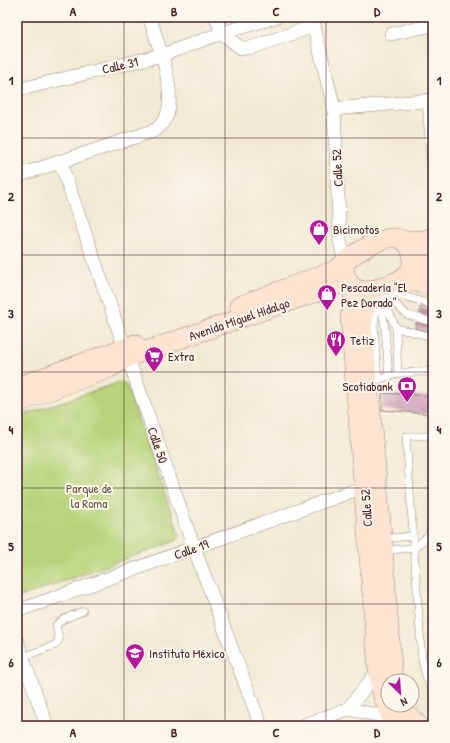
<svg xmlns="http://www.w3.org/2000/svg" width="450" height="743" font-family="'Patrick Hand',sans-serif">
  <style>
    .green { fill: #b7d379; stroke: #807952 }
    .building { fill: #c694b0 }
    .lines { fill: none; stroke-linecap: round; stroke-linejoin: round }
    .lane-casing { stroke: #9e847e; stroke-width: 8 }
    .street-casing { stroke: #9e847e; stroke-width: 14 }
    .secondary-casing { stroke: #9e847e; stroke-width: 20 }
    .lane { stroke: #fff; stroke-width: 7 }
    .street { stroke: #fff; stroke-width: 13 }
    .secondary { stroke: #fde4d0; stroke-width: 19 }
    .grid { fill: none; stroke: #4a1f2b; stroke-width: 1; stroke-opacity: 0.55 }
    .labels { text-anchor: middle; stroke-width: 4; stroke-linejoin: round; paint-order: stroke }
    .street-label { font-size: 13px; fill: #4a1f2b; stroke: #fbf7ec }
    .poi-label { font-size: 13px; fill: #4a1f2b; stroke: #fbf7ec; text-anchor: start }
    .park-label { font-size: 13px; fill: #6b5542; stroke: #fbf7ec }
    .neatline { fill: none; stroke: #4a1f2b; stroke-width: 1.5 }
    .grid-label { font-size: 13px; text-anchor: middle; font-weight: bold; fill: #4a1f2b }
  </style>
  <rect width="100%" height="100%" fill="#fbf7ec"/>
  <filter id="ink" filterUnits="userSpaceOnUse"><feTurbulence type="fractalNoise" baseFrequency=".025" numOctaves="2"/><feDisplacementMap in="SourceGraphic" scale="8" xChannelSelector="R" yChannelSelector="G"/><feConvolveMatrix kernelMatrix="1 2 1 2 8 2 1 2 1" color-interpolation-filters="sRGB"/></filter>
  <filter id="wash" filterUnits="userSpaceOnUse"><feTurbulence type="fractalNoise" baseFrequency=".012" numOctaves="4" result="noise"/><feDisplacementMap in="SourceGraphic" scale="16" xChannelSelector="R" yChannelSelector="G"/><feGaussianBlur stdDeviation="0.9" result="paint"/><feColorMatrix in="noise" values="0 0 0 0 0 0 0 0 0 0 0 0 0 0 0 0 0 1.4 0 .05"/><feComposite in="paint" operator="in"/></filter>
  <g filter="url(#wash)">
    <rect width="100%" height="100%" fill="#f1ead2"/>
    <path class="green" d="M120 382 126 385 179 534 176 541 17 598V417Z"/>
    <g id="blocks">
      <g class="building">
        <path d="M421 307 433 310V317L419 313Z"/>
        <path d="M417 323 433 327V332L415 328Z"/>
        <path d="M382 393 433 396V414L382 410Z"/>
      </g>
    </g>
  </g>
  <g filter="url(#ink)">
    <use href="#blocks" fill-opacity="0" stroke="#9e847e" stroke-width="1"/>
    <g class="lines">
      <defs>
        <g id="lane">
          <path d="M381 290 407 315 433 322"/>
          <path d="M385 290 433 305"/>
          <path d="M380 296 385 328 389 377"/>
          <path d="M384 300 396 328"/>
          <path d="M398 374 396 328 433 337"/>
          <path d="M378 380 374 325 379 290"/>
          <path d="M374 381 401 373 433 371V370"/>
          <path d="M433 436H406L422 660 426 676 433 694"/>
          <path d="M384 535 389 538 413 536"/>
          <path d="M386 554 389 550 414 548 428 536 433 523"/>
          <path d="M23 657 55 645 59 640 56 625 64 619 83 611"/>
        </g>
        <g id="street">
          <path d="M216 17 222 33 241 48H250L314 26"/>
          <path d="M308 17 314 26 334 109 340 241 345 263"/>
          <path d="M391 34 433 25"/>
          <path d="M17 90 162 55 222 33 276 17"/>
          <path d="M429 100 433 158"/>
          <path d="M334 109 433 100"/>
          <path d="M60 161 194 548 261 726"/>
          <path d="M17 176 156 130C160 126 165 121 167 115 176 89 158 43 149 17"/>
          <path d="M17 611 364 487"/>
          <path d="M17 641 47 726"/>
          <path d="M348 709 378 671"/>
          <path d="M301 726 348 709 391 718"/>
        </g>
        <g id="secondary">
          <path d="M404 241 424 240 433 237"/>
          <path d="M413 255H427L433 252"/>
          <path d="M412 265 433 271"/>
          <path d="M396 282C401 279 406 277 409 272 416 261 412 240 396 238 383 236 353 253 345 263 343 270 345 275 348 281 359 300 381 286 396 282 409 279 421 283 433 287"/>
          <path d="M355 288 350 317 378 671 383 697 395 726"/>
          <path d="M373 290 367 296 362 326 368 383 382 534 393 681"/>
          <path d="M239 306 335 270 345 263"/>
          <path d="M17 387 135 344"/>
          <path d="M17 403 110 368 128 357 343 283 351 285"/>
          <path d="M403 705 406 712 419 726"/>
        </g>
      </defs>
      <use href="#lane" class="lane-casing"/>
      <use href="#street" class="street-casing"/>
      <use href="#secondary" class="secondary-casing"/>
      <use href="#lane" class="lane"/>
      <use href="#street" class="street"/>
      <use href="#secondary" class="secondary"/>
    </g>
  </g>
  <path class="grid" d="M124 17V726M225 17V726M326 17V726M17 138H433M17 255H433M17 372H433M17 488H433M17 604H433"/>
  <defs>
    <symbol id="shop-pin" viewBox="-11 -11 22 30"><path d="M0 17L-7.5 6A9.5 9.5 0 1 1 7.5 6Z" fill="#b5179e" stroke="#fbf7ec"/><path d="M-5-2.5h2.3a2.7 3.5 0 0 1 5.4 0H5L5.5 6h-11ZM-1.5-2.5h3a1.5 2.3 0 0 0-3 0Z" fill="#fff"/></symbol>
    <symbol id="restaurant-pin" viewBox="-11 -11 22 30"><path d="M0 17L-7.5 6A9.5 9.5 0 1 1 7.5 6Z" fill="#b5179e" stroke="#fbf7ec"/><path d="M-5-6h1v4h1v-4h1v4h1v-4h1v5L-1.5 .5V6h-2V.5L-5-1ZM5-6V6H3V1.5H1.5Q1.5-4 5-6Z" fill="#fff"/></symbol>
    <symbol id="supermarket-pin" viewBox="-11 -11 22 30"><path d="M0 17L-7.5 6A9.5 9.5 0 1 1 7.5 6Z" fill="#b5179e" stroke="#fbf7ec"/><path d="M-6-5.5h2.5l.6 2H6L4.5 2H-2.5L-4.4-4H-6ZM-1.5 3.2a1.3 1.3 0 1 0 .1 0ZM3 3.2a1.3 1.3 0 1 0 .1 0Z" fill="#fff"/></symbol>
    <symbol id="bank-pin" viewBox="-11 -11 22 30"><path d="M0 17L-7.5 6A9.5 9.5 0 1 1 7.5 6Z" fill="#b5179e" stroke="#fbf7ec"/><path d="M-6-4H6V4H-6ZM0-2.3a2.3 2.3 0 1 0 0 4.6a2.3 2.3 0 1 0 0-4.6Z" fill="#fff"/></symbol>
    <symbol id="school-pin" viewBox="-11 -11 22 30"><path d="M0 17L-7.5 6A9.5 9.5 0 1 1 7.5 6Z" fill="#b5179e" stroke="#fbf7ec"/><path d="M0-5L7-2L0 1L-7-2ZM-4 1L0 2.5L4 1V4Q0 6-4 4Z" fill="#fff"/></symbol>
  </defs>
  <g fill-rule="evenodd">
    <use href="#shop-pin" x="308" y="218" width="22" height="30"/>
    <use href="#shop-pin" x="316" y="283" width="22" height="30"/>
    <use href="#restaurant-pin" x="325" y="329" width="22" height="30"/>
    <use href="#supermarket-pin" x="143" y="345" width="22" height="30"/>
    <use href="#bank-pin" x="396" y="375" width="22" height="30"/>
    <use href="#school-pin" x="124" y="642" width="22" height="30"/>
  </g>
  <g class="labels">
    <g class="street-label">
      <text transform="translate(120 65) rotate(-13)" y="5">Calle 31</text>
      <text transform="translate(337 168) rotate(-93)" y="5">Calle 52</text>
      <text transform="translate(239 319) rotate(-19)" y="5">Avenida Miguel Hidalgo</text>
      <text transform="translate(158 445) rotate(71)" y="5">Calle 50</text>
      <text transform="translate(366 508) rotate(-94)" y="5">Calle 52</text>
      <text transform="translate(191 549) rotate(-20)" y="5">Calle 19</text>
    </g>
    <g class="poi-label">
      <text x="333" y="234">Bicimotos</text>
      <text x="341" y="292">Pescadería "El<tspan x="341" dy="15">Pez Dorado"</tspan></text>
      <text x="350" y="345">Tetiz</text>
      <text x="168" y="361">Extra</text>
      <text x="393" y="391" text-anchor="end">Scotiabank</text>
      <text x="149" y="658">Instituto México</text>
    </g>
    <g class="park-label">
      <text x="89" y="493">Parque de<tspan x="89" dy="15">la Roma</tspan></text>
    </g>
  </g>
  <rect width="450" height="743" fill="none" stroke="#fbf7ec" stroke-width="44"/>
  <g transform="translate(400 693) rotate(155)"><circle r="19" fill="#fbf7ec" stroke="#b4a19f"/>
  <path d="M0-3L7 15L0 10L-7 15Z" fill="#b5179e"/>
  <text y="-6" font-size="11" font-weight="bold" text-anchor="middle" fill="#4a1f2b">N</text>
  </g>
  <rect x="22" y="22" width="406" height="699" class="neatline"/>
  <g class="grid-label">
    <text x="73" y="16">A</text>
    <text x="174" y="16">B</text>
    <text x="276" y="16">C</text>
    <text x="377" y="16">D</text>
    <text x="11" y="85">1</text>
    <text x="439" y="85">1</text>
    <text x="11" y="201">2</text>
    <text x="439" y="201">2</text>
    <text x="11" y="318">3</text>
    <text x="439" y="318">3</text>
    <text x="11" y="434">4</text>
    <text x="439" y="434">4</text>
    <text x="11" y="551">5</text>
    <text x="439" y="551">5</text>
    <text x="11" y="667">6</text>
    <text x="439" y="667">6</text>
    <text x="73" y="737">A</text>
    <text x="174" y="737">B</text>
    <text x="276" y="737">C</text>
    <text x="377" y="737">D</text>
  </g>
</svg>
